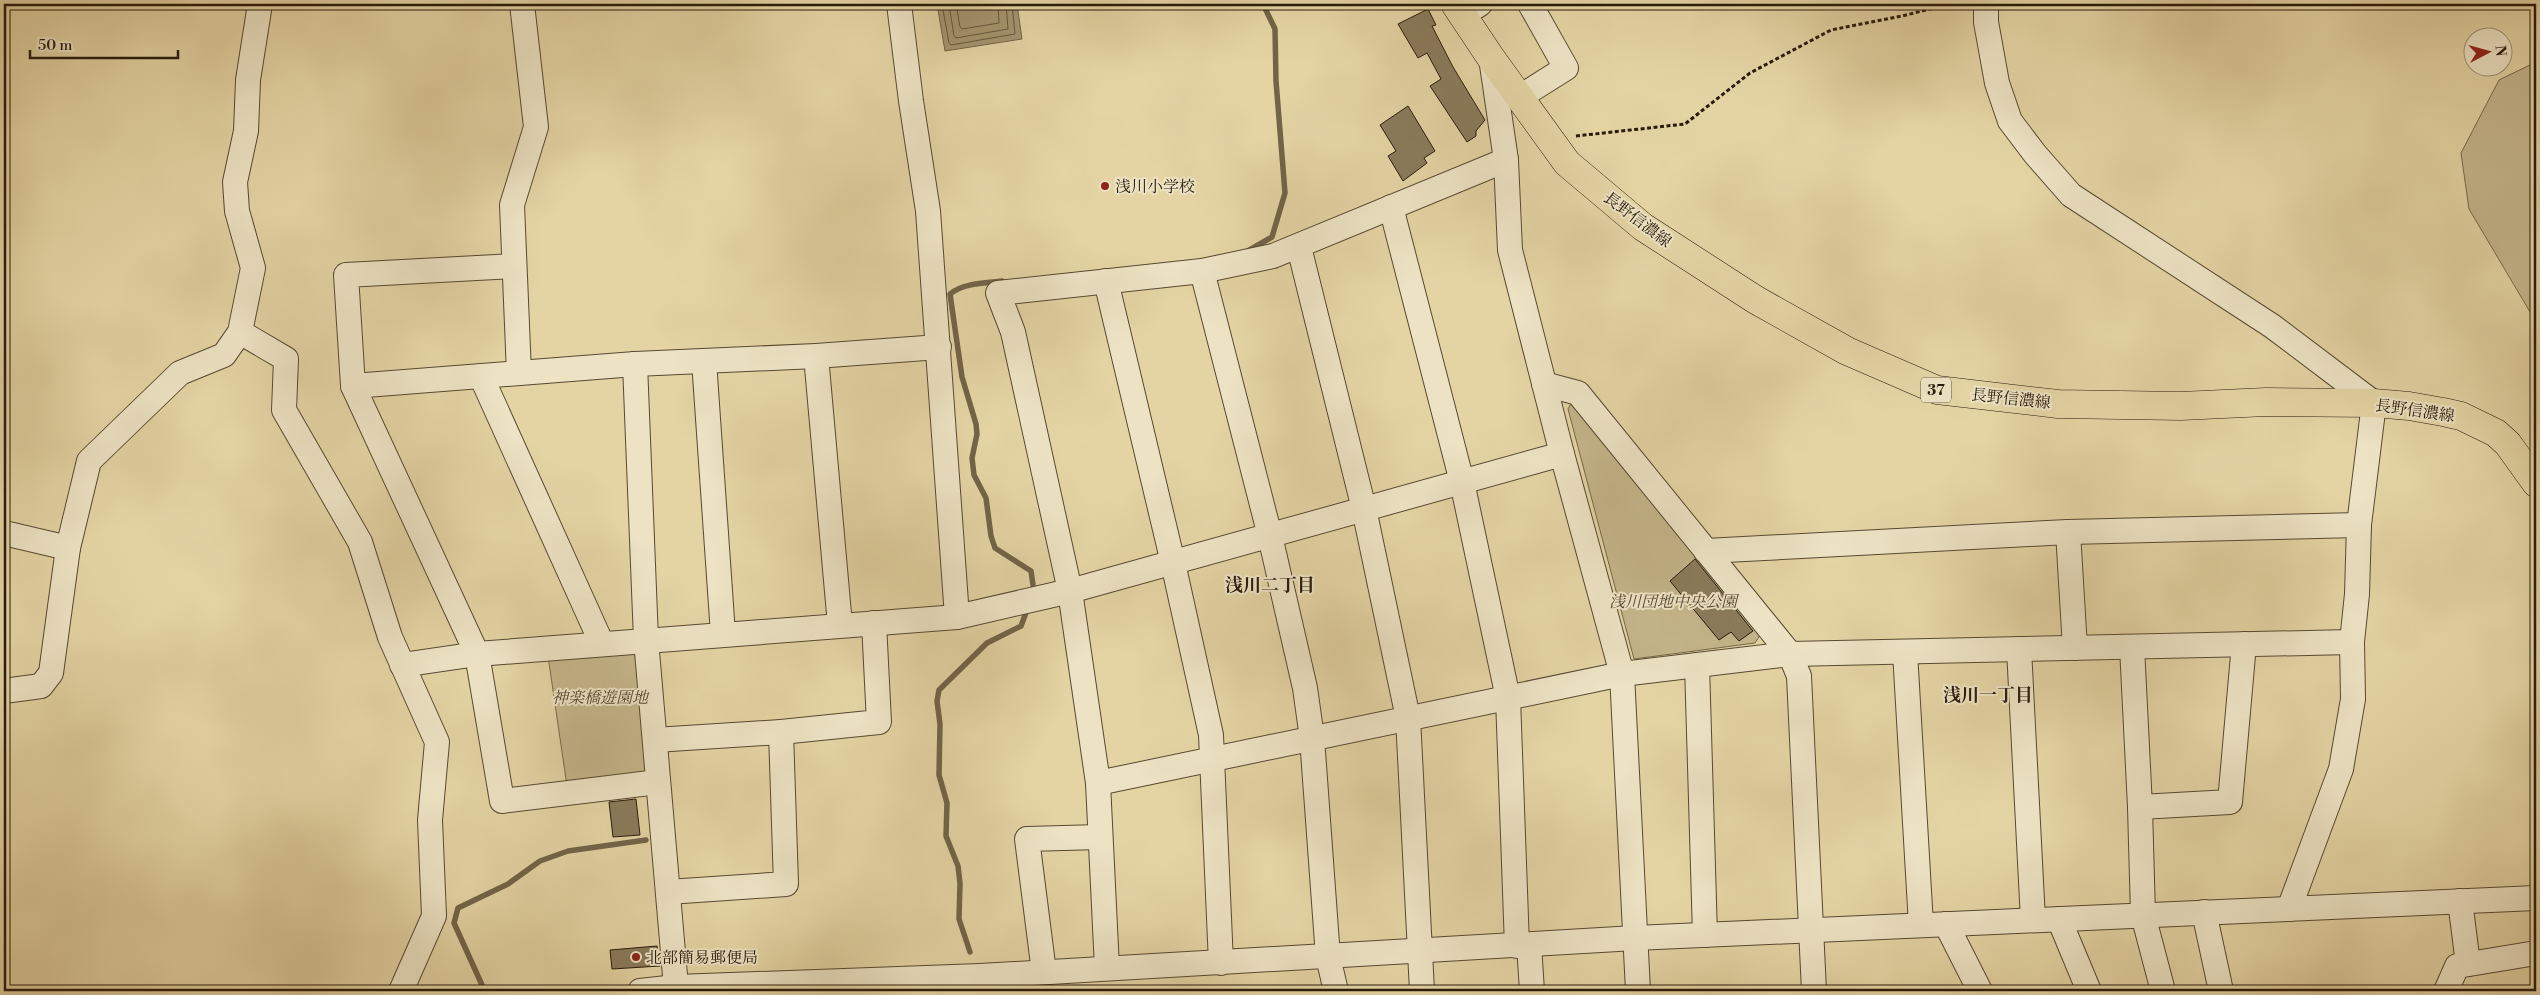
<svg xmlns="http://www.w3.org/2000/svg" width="2540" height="995" font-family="'Libre Bodoni','Noto Serif JP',serif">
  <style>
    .green { fill: #c4b58a; stroke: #76684a }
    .water { fill: #a49570; stroke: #726448 }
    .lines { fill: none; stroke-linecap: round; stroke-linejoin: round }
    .shore { stroke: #66583e; stroke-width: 1 }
    .stream { stroke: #726448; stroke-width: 5.5 }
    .building { fill: #8a7b5b; stroke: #281b0b }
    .minor-casing { stroke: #574931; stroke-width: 26 }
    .major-casing { stroke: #281b0b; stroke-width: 29 }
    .path { stroke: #281b0b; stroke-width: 3; stroke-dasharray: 4 2.5; stroke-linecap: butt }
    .minor { stroke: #ede3c4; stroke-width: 24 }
    .major { stroke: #e4d4a4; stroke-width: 28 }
    .poi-dot { fill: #8f2418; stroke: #ede3c4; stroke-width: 2 }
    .labels { text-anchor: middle; stroke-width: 4; stroke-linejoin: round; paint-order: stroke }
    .shield { fill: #ede3c4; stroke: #635742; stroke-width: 1 }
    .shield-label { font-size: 15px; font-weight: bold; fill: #281b0b }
    .poi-label { font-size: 16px; fill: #281b0b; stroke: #ede3c4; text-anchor: start }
    .street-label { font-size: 16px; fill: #281b0b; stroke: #ede3c4 }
    .park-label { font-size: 16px; font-style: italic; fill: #574931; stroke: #ede3c4 }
    .neighbourhood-label { font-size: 18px; font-weight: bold; fill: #281b0b; stroke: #ede3c4 }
  </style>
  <rect width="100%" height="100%" fill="#e4d4a4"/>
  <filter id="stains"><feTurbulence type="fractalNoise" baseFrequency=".004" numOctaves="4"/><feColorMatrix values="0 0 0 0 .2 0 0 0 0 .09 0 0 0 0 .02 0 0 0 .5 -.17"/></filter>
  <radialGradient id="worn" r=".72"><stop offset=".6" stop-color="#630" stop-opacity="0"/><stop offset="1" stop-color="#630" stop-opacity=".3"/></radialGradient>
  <g class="green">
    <path d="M2536 62V322L2469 209 2461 153 2499 80Z"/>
    <path d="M1570 405H1580L1762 632 1755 643 1634 659 1568 409Z"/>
    <path d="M642 645 655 776 567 786 548 656Z"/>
  </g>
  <path class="water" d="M937 4H1017L1022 39 945 51Z"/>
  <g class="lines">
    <g class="shore">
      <path d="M942 4 949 43 951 45 1015 34 1012 4"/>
      <path d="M949 4 954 36 956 38 1008 29 1006 4"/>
      <path d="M956 4 960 27 962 29 999 23 998 4"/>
    </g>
    <g class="stream">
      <path d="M1246 252 1272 237 1285 193 1276 81 1275 29 1263 4"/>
      <path d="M1002 281C986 283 963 283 950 294L962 377 976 424 977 434 972 458 974 475 986 498 991 536 995 548 1031 571 1033 585"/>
      <path d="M970 952 959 919 960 883 958 866 946 836 947 803 939 775 940 724 937 701 939 690 987 643 1021 626 1027 610"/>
      <path d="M482 985 454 923 458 908 508 884 540 861 568 851 646 840"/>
    </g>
  </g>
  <g class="building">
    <path d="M1428 9 1436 25 1432 26 1453 67 1485 120 1476 131V136L1467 142 1430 86 1441 79 1427 53 1418 58 1398 24Z"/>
    <path d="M1408 106 1435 151 1424 158 1427 163 1403 181 1388 156 1396 151 1380 125Z"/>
    <path d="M1695 559 1753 631 1739 641 1731 632 1719 640 1670 581Z"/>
    <path d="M636 799 640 835 613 837 609 802Z"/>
    <path d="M657 946 660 966 612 969 610 950Z"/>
  </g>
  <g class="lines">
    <defs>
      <g id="minor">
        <path d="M899 4 911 101 928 211 957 617"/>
        <path d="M1986 4V22L1997 83 2010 121 2035 154 2071 195 2272 326 2374 403 2359 525 2357 594 2352 642 2353 699 2341 769 2289 909"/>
        <path d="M1463 15 1480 4"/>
        <path d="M1491 58 1506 160 1510 250 1562 454 1622 674 1638 991"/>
        <path d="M1520 97 1566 68 1530 4"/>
        <path d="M1391 207 1462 482 1508 698 1517 946"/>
        <path d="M1299 247 1364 509 1408 718 1422 991"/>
        <path d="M1202 271 1270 536 1305 688 1312 738 1328 957 1336 991"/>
        <path d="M1106 281 1173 563 1211 735 1221 963"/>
        <path d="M240 332 286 359 284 410 360 542 390 637 437 742 430 820 434 916 401 991"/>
        <path d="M939 347 816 356 635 364 353 386 477 654 957 617 1070 591 1562 454"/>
        <path d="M816 356 840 625"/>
        <path d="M704 361 723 634"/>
        <path d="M635 364 646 640 676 987"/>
        <path d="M519 373 512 205 536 127 522 4"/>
        <path d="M481 376 602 644"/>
        <path d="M1544 384 1578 393 1790 654 1799 676 1814 991"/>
        <path d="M353 386 346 275 514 266"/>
        <path d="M2068 532 2075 648"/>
        <path d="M4 533 68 548"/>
        <path d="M1706 551 2068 532 2359 525"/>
        <path d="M2132 647 2140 807"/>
        <path d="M2019 649 2033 920"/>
        <path d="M1905 652 1921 925"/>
        <path d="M402 665 477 654 502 801 658 782"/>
        <path d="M1697 665 1705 935"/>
        <path d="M4 691 41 686 51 673 68 548 89 461 180 373 224 355 240 332 253 268 237 211 235 182 246 131 248 80 260 4"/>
        <path d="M655 740 781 732 879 722 874 623"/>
        <path d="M1098 783 1622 674 1790 654 2352 642"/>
        <path d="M668 892 786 884 781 732"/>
        <path d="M2460 901 2468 964"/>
        <path d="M2204 912 2221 991"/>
        <path d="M2059 919 2089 991"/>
        <path d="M1946 924 1980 991"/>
        <path d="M1529 945 1532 991"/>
        <path d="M1107 968 1098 783 1070 591 1013 332 998 293 1202 271 1273 256 1506 160"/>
        <path d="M1044 972 1027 839 1100 837"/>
        <path d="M640 991 676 987 980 976 1635 938 2536 898"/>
        <path d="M2163 991 2143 915 2140 807 2230 802 2244 644"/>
        <path d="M2446 991 2457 966 2536 953"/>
      </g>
      <path id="major" d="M1455 4 1491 58 1567 163 1643 227 1756 300 1847 351 1937 390 2058 404 2181 406 2266 402 2374 403 2409 406 2443 412 2461 416 2496 433 2508 444 2536 483"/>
    </defs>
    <use href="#minor" class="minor-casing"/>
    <use href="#major" class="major-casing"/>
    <path class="path" d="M1576 136 1685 124 1750 73 1831 30 1902 16 1950 4"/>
    <use href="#minor" class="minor"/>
    <use href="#major" class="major"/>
  </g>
  <g class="poi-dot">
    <circle cx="1105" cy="186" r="5"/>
    <circle cx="636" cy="957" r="5"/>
  </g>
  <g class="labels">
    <rect class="shield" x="1921" y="377.5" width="30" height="25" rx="4"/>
    <g class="shield-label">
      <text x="1936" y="395">37</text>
    </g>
    <g class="poi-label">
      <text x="1115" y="192">浅川小学校</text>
      <text x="646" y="963">北部簡易郵便局</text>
    </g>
    <g class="street-label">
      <text transform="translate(1638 219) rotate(37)" y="6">長野信濃線</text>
      <text transform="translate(2011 398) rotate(6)" y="6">長野信濃線</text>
      <text transform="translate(2415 410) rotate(8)" y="6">長野信濃線</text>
    </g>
    <g class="park-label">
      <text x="1673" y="607">浅川団地中央公園</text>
      <text x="600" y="703">神楽橋遊園地</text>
    </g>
    <g class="neighbourhood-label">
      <text x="1270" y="591">浅川二丁目</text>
      <text x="1988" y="701">浅川一丁目</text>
    </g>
  </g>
  <rect width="2540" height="995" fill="none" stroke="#e4d4a4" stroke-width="20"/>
  <rect x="5" y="5" width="2530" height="985" fill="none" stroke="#281b0b" stroke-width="2.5"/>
  <rect x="10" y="10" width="2520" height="975" fill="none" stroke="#281b0b"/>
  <g transform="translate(2488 52) rotate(84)"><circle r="24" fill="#ede3c4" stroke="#9e937a"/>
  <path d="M0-4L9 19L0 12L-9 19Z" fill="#8f2418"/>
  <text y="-8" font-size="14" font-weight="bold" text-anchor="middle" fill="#281b0b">N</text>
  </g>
  <path d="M30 50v8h148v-8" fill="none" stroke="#281b0b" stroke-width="2.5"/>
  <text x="38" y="50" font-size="15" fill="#281b0b" stroke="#ede3c4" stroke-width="4" paint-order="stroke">50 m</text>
  <rect width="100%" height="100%" filter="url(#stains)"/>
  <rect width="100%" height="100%" fill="url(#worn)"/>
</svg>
